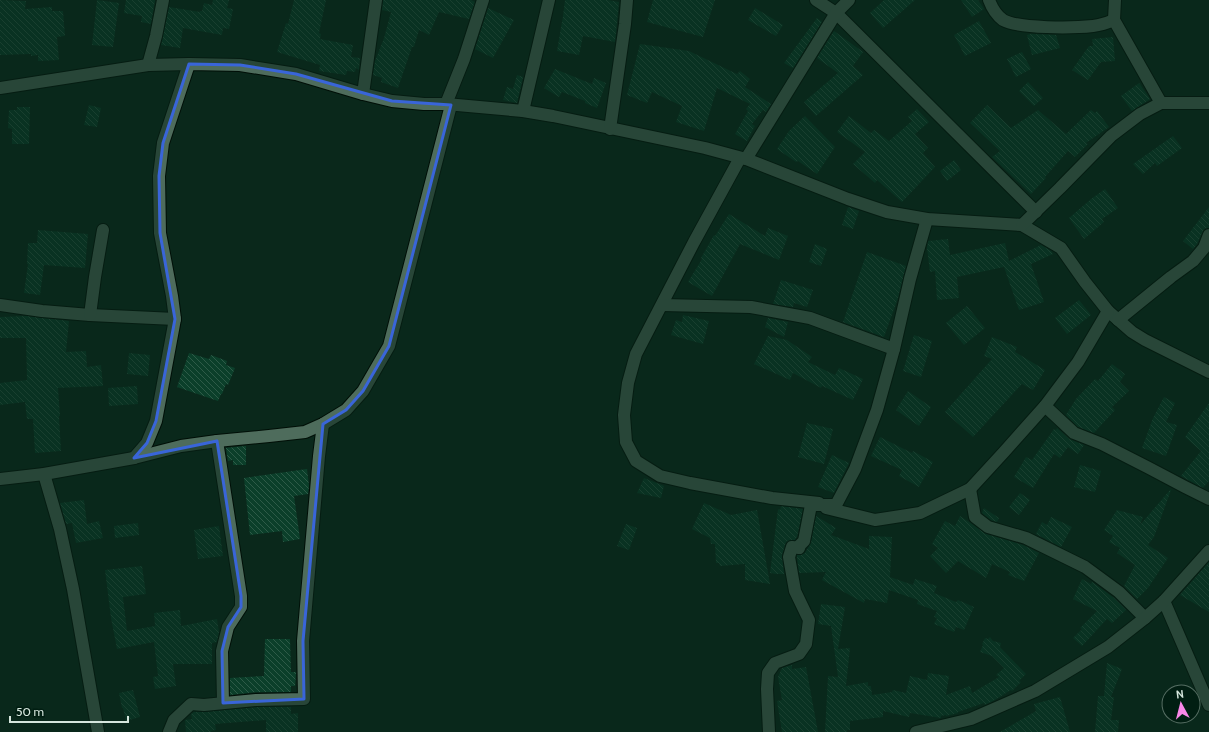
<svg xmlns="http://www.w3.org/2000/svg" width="1209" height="732" font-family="Cabin,sans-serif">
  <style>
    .building { fill: url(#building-back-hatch) }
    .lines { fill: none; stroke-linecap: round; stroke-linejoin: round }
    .street-casing { stroke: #000f07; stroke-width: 14 }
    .street { stroke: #4e6c5c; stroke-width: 12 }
    .marked { fill: none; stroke: #3965d9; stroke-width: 3; stroke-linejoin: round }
  </style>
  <defs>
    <pattern id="building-back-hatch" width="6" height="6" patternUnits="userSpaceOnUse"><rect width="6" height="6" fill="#0b3f2a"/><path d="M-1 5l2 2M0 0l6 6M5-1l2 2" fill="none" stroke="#2e5b48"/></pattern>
  </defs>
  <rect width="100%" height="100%" fill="#0a281b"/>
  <g class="building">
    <path d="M0 0 26 1 25 9 52 7V11H63L65 36 57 37 59 60 38 61V55L31 56V54L0 55Z"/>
    <path d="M97 0 119 3 113 47 92 45Z"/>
    <path d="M126 0H155L151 24 141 22 142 16 124 13Z"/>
    <path d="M213 0H229L227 8 233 9 229 29 223 28 222 35 183 28 180 48 161 45 169 7 200 12V11H202L204 3 212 5Z"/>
    <path d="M294 0H326L319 33 321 34 320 39 353 45 351 57 360 58 359 70 356 68 355 72 347 71 346 75 319 71 320 65 277 52 286 23 288 24Z"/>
    <path d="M383 0H471L475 2 469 19 439 12 429 35 419 30 414 47H412L398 88 381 82 382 78 373 75 375 61 384 38 391 12 382 10Z"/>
    <path d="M565 0H608L619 2 615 42 583 36 579 55 557 51 563 16Z"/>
    <path d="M653 0H715L703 37 647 22Z"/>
    <path d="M884 0H915L883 28 870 13Z"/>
    <path d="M961 0H978L984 9 972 17Z"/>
    <path d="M488 8 514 20 493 58 475 49Z"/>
    <path d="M755 8 783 25 776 36 748 20Z"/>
    <path d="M817 18 822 22 793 68 784 63Z"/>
    <path d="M979 21 991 43 965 56 954 35Z"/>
    <path d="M834 31 863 52 853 66 863 75 816 116 804 102 838 73 817 58Z"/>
    <path d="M1031 34 1056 35 1060 48 1032 55 1027 35Z"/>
    <path d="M1113 37 1115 61 1101 62 1088 80 1072 70 1089 46H1093L1092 39Z"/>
    <path d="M640 44 689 51 737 74 740 71 750 79 745 87 771 104 766 112 763 110 752 124 755 126 747 141 735 134 748 111 746 109 750 104 717 88 704 131 676 122 682 106 652 92 647 103 627 95Z"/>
    <path d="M1022 52 1031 69 1016 77 1007 59Z"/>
    <path d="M555 69 592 84 594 78 606 83 597 108 585 103V101L562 92 559 97 544 88Z"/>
    <path d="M517 75 523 77 517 103 503 100 507 87 513 89Z"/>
    <path d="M1028 82 1043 98 1034 106 1019 91Z"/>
    <path d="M1139 83 1150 99 1132 111 1121 96Z"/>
    <path d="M89 105 101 108 97 127 84 125Z"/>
    <path d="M987 105 1011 128 1038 110 1066 134 1091 110 1095 113 1097 111 1109 127 1086 143 1088 144 1075 157 1068 151 1045 177 1046 178 1031 194 992 157 1000 151 970 123Z"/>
    <path d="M17 107H30L29 144H12V129L8 128 9 110H17Z"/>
    <path d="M917 109 929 122 915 134 928 148 923 153 935 167 902 202 877 180 875 183 853 164 865 152 837 132 849 116 871 133 874 130 889 141 912 121 908 117Z"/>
    <path d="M805 116 835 147 817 174 798 161 796 162 777 149 789 131Z"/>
    <path d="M1173 136 1182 148 1157 166 1155 163 1143 174 1133 164Z"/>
    <path d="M954 160 961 170 947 181 940 171Z"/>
    <path d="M1105 189 1118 208 1102 219 1104 222 1084 239 1069 218 1091 199Z"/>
    <path d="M848 207 859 211 853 229 842 225Z"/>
    <path d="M1209 207V228L1204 229 1197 244 1193 249 1183 241Z"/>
    <path d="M729 214 765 236 768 228 788 236 779 260 740 244 712 296 688 282 702 259 701 258 714 235 715 236Z"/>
    <path d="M38 230 88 234 85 268 44 265 40 295 24 293 28 264H27L28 243H37Z"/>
    <path d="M948 239 950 255 1005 243 1009 261 1041 245 1051 251 1053 254 1031 264 1044 302 1019 310 1004 267 957 277 959 298 937 300 935 271 930 272 927 248 928 241Z"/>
    <path d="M815 244 827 249 821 266 809 262Z"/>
    <path d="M867 252 906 266 898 298 884 337 843 322Z"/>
    <path d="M781 280 813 290 807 307 794 303 793 307 773 304Z"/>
    <path d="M1079 300 1091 315 1067 334 1055 318Z"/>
    <path d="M967 306 985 328 964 345 946 323Z"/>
    <path d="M683 315 709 321 703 344 671 335 676 320 682 322Z"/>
    <path d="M27 316 69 321 66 352 86 351 87 367 101 365 103 386 58 388 60 416H59L61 451 35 453 33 419H27L25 402 0 405V383L27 380 26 338H0V317Z"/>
    <path d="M768 318 788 322 784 337 765 327Z"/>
    <path d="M914 335 932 341 921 377 903 371Z"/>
    <path d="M768 336 787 340 812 357 808 362 835 375 839 368 863 379 853 400 822 386 821 388 793 373 790 380 754 364Z"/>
    <path d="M992 337 1017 347 1015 352 1045 370 1033 390 1022 384 973 437 945 412 992 359 984 356Z"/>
    <path d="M129 353 150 355 148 376 127 374Z"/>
    <path d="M189 353 209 359 211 355 227 361 226 365 235 368 228 385 226 384 222 394H221L218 401 177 387Z"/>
    <path d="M1112 364 1125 374 1120 382 1129 391 1112 407 1115 410 1094 433 1078 427 1066 415 1076 399 1095 379 1098 381Z"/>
    <path d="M137 386 138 404 109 406 108 388Z"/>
    <path d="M908 391 931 407 919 426 896 410Z"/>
    <path d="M1164 397 1175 403 1166 422 1177 425 1166 456 1142 448 1153 418Z"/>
    <path d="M1209 403V481L1203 488 1181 476 1201 451 1185 437Z"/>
    <path d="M807 423 833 429 824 464 798 457Z"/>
    <path d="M1057 428 1069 439 1084 445 1078 454 1068 447 1060 458 1054 454 1033 488 1014 477 1026 457 1032 460 1054 429 1056 430Z"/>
    <path d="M880 437 912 453 913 451 933 462 919 487 899 476 902 470 871 456Z"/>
    <path d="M246 446V465H233V460L228 461 226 448Z"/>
    <path d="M832 455 849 463 834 493 818 487Z"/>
    <path d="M1080 465 1101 471 1095 492 1074 487Z"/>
    <path d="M307 469 309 486 308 494 294 496 300 539 283 542 282 531 250 535 244 478Z"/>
    <path d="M644 478 664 486 661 498 637 493Z"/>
    <path d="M1170 490H1171L1154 537 1148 545 1168 558 1148 588 1137 599 1124 586 1135 565 1117 553 1120 548 1109 542 1113 536 1104 530 1117 510 1143 517 1140 525Z"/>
    <path d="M1020 493 1030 500 1019 515 1009 507Z"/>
    <path d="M84 500 87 524 99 521 103 538 76 543 72 523 66 524 60 503Z"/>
    <path d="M704 503 731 515 757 510 770 584 745 580V564L720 566 719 563H716L715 544H711L710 538 692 529Z"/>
    <path d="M781 506 803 509 797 537 795 540H790L786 542 782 555 784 574H776L770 573 778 509 780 510Z"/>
    <path d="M984 508 999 518 997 522 991 520 982 513Z"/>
    <path d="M816 516 836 528 831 535 869 549V536L892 537 890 577 913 585 915 579 937 586 934 593 956 602 958 600 974 607 964 630 956 627 954 632 934 624 937 618 934 617 937 611 917 604 918 600 889 590 887 603 865 599 864 603 822 580 826 572 799 573 797 557V555H801L805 553 811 543Z"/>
    <path d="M960 516 969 522 986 534 1023 545 1039 553 1024 581 1008 575 1010 572 992 564 986 578 958 561 946 573 930 556 938 548 932 544 945 521 955 526Z"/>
    <path d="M1051 517 1072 527 1061 547 1036 534 1042 522 1047 525Z"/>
    <path d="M138 523 139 535 115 538 114 526Z"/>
    <path d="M626 524 637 528 629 550 617 546Z"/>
    <path d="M219 526 223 556 198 559 194 530Z"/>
    <path d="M1209 562V612L1180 595Z"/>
    <path d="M142 566 146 594 123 597 127 631 155 626 154 613 180 610 181 626 217 619 219 632 217 642 212 643V664H173L176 686 155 689 153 677 158 676 154 642 117 649 111 618 105 570Z"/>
    <path d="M1082 579 1091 584 1092 582 1114 598 1126 610 1112 623 1107 619 1082 646 1073 638 1082 629 1080 628 1097 611 1073 599Z"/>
    <path d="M821 604 845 607 838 649 850 648 846 686 868 682V686H871L872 695 892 692 893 690 906 693 910 676 927 680 928 673 949 676 946 695 970 686 972 693 999 677 996 675 1004 668 992 656 980 652 983 645 982 644 985 638 988 639 990 637 993 641 1001 643 1000 647 1026 674 1019 681 1021 682 1012 691 1011 690 993 701 985 705 984 703 958 712V713L946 716V715L941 716V718L910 713 909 717 883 711V717L850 721V730H847V732H825L828 676 838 677 831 626 818 624Z"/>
    <path d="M265 639H290L291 672H296L295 686H291V692H256L230 695V678L264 676Z"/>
    <path d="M1107 663 1122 669 1111 697H1114L1111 720H1119L1118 732H1095L1098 696H1104Z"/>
    <path d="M792 665V669L806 667 818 732H782L777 701 782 700 778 677 782 668Z"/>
    <path d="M133 690 140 717 126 721 123 708H122L119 693Z"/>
    <path d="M1060 697 1070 732H1000L1036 711 1034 704Z"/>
    <path d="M256 707H291V714L298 713V732H266V720L215 724 216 730 211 731V732H186L185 720 192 719 191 714 194 712H205Z"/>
  </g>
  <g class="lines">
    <defs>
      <g id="street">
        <path d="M816 0 836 13 1036 212"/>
        <path d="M989 0C992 8 996 15 1003 20 1019 29 1074 28 1093 26 1101 25 1107 23 1114 20"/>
        <path d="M1115 0 1114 20 1161 103"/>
        <path d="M148 65 156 36 163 0"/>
        <path d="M0 88 148 65 189 64 240 65 296 74 363 94 392 101 424 104H446L523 111 553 116 705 148 746 159 848 199 887 212 927 219 1022 225 1061 248 1085 282 1108 311 1132 332 1145 340 1209 372"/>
        <path d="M363 94 376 0"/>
        <path d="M446 104 464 59 483 0"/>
        <path d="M523 111 549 0"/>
        <path d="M610 129 625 24 627 0"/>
        <path d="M740 158 694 242 636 354 628 383 624 415 626 442 636 461 660 476 690 483 772 498 819 503"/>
        <path d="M746 159 836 13 849 0"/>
        <path d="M1022 225 1060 188 1111 136 1140 114 1161 103H1209"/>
        <path d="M0 305 42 311 90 315 175 319"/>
        <path d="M662 305 751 307 810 318 894 349"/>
        <path d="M90 315 95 277 103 230"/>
        <path d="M1118 320 1171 277 1193 261 1204 248 1209 235"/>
        <path d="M1045 406 1074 433 1102 444 1149 468 1185 487 1209 499"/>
        <path d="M217 441 241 596V607L228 627 222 651 223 703"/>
        <path d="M134 458 147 443 156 421 175 319 172 296 160 233 159 176 163 143 189 64"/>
        <path d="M44 474 60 529 73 589 98 732"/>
        <path d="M0 479 44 474 134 458 181 446 217 441 269 436 305 432 323 424 346 410 363 391 389 346 451 105"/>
        <path d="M970 489 975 517 988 527 1026 538 1085 567 1119 592 1145 618"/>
        <path d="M826 508 875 520 920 513 970 489 1004 452 1045 406 1078 362 1108 311"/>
        <path d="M1164 601 1209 705"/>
        <path d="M169 732 174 720 191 704 204 705 256 700 304 699 303 641 319 456 323 424"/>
        <path d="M769 732 767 689 768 673 775 663 799 654 806 644 809 620 795 591 789 557 792 547 799 548 800 545 804 541 811 505H836L855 469 877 410 894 349 910 279 927 219"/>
        <path d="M916 732 971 719 1035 691 1108 647 1145 618 1164 601 1209 551"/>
      </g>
    </defs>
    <use href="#street" class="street-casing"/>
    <use href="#street" class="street"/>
  </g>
  <path d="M0 0H1209V732H0ZM189 64 240 65 296 74 392 101 451 105 389 346 363 391 346 410 323 424 303 641 304 699 223 703 222 651 228 627 241 607V596L217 441 134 458 147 443 156 421 175 319 160 233 159 176 163 143Z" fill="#0a281b" fill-opacity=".55" fill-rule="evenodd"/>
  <path class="marked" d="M189 64 240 65 296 74 392 101 451 105 389 346 363 391 346 410 323 424 303 641 304 699 223 703 222 651 228 627 241 607V596L217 441 134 458 147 443 156 421 175 319 160 233 159 176 163 143Z"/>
  <g transform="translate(1181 704) rotate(353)"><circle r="19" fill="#011e12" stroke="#566e63"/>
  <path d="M0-3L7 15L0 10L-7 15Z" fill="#f987e8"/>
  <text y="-6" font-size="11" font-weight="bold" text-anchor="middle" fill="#d5e6dd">N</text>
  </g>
  <path d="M10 716v6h118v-6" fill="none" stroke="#d5e6dd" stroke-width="2"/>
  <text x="16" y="716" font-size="12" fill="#d5e6dd" stroke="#011e12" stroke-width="3" paint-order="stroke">50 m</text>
</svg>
